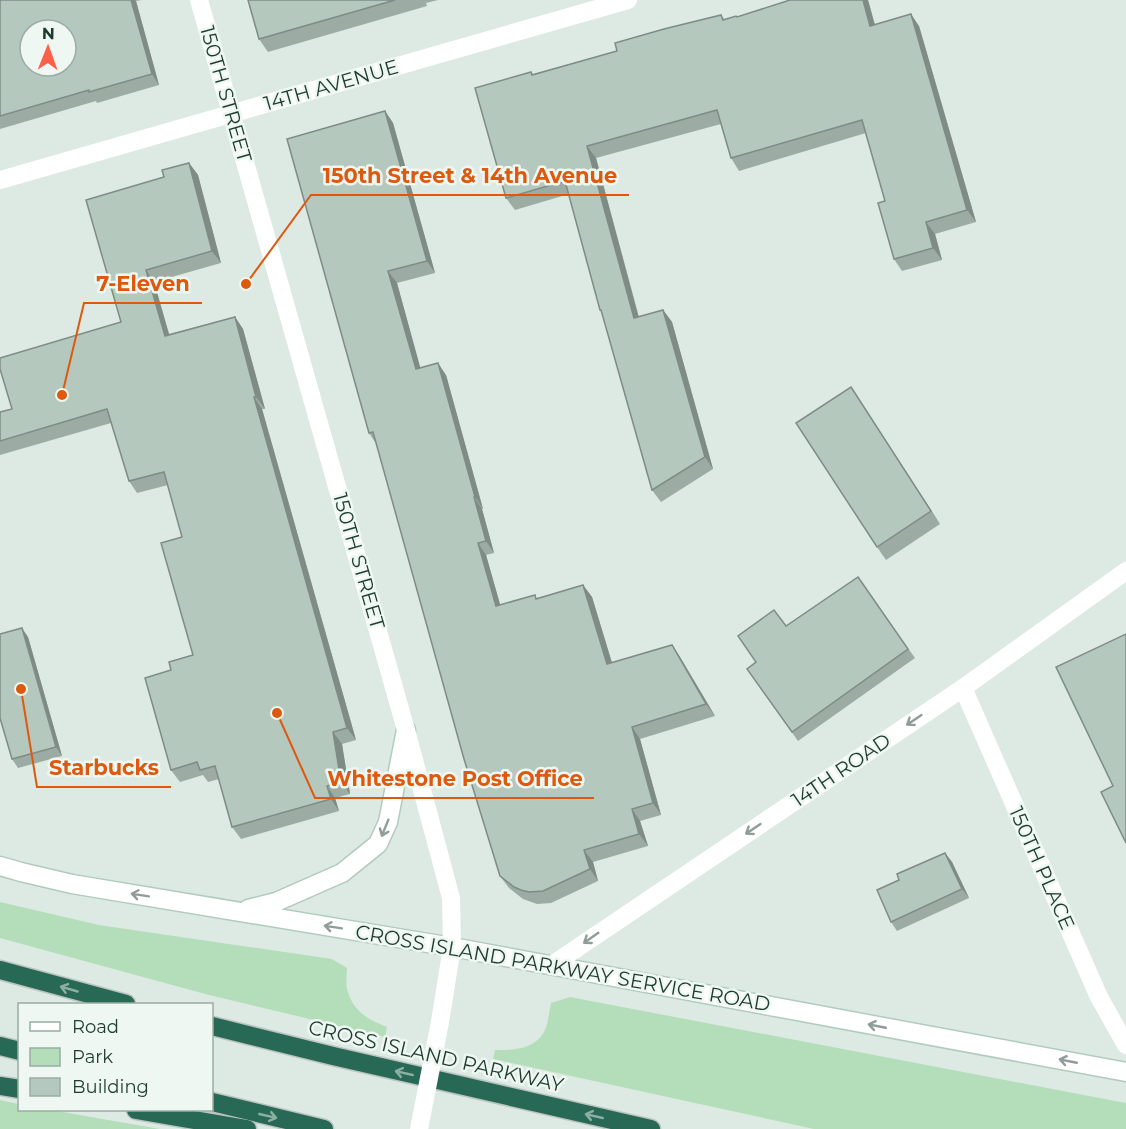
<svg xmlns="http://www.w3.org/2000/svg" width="1126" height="1129" font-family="Montserrat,sans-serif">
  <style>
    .green { fill: #b4deba }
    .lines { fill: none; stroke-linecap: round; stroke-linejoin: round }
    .secondary-casing { stroke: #b0cbbe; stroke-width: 21 }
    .motorway-casing { stroke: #bcc4c1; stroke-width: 21 }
    .minor { stroke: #fff; stroke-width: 18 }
    .tertiary { stroke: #fff; stroke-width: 18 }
    .secondary { stroke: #fff; stroke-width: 18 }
    .motorway { stroke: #276954; stroke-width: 18 }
    .tertiary-bridge { stroke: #fff; stroke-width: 18 }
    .wall { fill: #9caca3 }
    .shaded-wall { fill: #7f8c85 }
    .building { fill: #b5c8be; stroke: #7f8c85; stroke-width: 1.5; fill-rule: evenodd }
    .oneway { stroke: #8e9d98 }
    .oneway2 { stroke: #8ab0a2 }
    .labels { text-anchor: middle; stroke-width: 5; stroke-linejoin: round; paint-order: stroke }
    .street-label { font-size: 20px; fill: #1e3b30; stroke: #eef7f1 }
    .leader { fill: none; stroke: #de580e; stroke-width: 2 }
    .callout-dot { fill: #de580e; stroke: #eef7f1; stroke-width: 2 }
    .callout-label { font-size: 21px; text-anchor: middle; font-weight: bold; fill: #de580e; stroke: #eef7f1; stroke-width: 5; stroke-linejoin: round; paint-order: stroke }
  </style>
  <rect width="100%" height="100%" fill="#ddeae3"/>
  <g class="green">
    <path d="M0 902 99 925 332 959 347 968C347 975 345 985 348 992 354 1012 369 1020 387 1027L385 1037 209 995 0 938Z"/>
    <path d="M570 997 1126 1103V1129H814L493 1059 495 1050C513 1050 533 1050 544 1032 548 1025 549 1012 551 1003Z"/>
    <path d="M0 1100 19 1104 20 1110H51L160 1129H0Z"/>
  </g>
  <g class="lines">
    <defs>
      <g id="secondary">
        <path d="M0 866 21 872 72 884 452 947 1126 1072"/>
        <path d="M248 909 276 902 342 873 378 844 388 822 406 730"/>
      </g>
      <g id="motorway">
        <path d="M0 970 126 1004"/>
        <path d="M212 1026 333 1056 651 1129"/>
        <path d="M0 1046 20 1051"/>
        <path d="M0 1086 20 1089"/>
        <path d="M212 1102 324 1129"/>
        <path d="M136 1110 247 1129"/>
      </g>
    </defs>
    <use href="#secondary" class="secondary-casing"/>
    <use href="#motorway" class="motorway-casing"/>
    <path class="minor" d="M963 688 1099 997 1126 1045"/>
    <g class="tertiary">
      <path d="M199 0 406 730 451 898 452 947 440 1022"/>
      <path d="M0 180 628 0"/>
      <path d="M552 965 963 688 1126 571"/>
    </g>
    <use href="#secondary" class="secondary"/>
    <use href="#motorway" class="motorway"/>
    <path class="tertiary-bridge" d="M419 1129 440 1022"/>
  </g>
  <g class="wall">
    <path d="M0 0H142L136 1 159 85 97 103 96 101 0 129Z"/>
    <path d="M248 0H438L426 3 427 6 268 52 259 39Z"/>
    <path d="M790 0H868L875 24 919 26 976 222 935 234 942 260 902 271 894 259 885 201 866 133 739 171 731 158 721 124 596 158 639 317 663 310 672 322 713 469 661 502 652 490 602 313 600 310 569 194 515 210 506 198 531 72 533 74 617 51 721 15 724 19 737 17Z"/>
    <path d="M385 111 393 123 435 273 397 283 420 368 446 375 483 509H482L494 553 486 555 500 605 537 598 583 585 592 597 612 663 672 645 680 657 715 716 640 739 661 815 640 821 648 846 593 862 598 881 551 903 537 904 523 899 509 888 500 876 377 445 369 433Z"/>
    <path d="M189 163 198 175 221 263 154 282 169 334 235 317 243 329 265 409H262L356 740 342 744 350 794 335 798 339 811 241 839 232 827 219 779 208 782 203 775 180 782 171 770V670L193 655 182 537 168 485 137 493 129 481 111 423 0 455V412L12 409 121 322 164 177Z"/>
    <path d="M851 387 940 524 886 560 877 547Z"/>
    <path d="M858 577 915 658 798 741 747 669 756 662 786 626Z"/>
    <path d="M28 637 62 756 18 768 12 759Z"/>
    <path d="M945 853 952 862 969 898 897 931 891 922Z"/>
  </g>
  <g class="shaded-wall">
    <path d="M131 0H135L136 1 159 85 152 74Z"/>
    <path d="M863 0H868L878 38 870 26Z"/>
    <path d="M911 14 919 26 976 222 967 210Z"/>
    <path d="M385 111 393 123 435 273 427 261Z"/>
    <path d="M587 146 596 158 642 330 634 318Z"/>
    <path d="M189 163 198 175 221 263 212 251Z"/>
    <path d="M926 222 935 234 942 260 933 248Z"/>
    <path d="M146 270 154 282 173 348 165 336Z"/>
    <path d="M388 271 397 283 424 381 416 369Z"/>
    <path d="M663 310 672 322 713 469 705 457Z"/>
    <path d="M235 317 243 329 265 409 256 397Z"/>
    <path d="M438 363 446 375 483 509 475 497Z"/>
    <path d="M851 387 860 401 940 524 931 511Z"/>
    <path d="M254 397 262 409 356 740 347 728Z"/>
    <path d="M474 497 482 509 494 553 486 541Z"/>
    <path d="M478 543 486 555 504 618 496 606Z"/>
    <path d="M583 585 592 597 616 676 607 664Z"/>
    <path d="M22 628 28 637 62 756 56 747Z"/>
    <path d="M672 645 680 657 715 716 706 704Z"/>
    <path d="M632 727 640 739 661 815 653 803Z"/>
    <path d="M333 732 342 744 350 794 341 782Z"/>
    <path d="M327 786 335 798 339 811 331 799Z"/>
    <path d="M632 809 640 821 648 846 639 834Z"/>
    <path d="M584 850 593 862 598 881 590 869Z"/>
    <path d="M945 853 952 862 969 898 962 889Z"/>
  </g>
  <g class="building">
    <path d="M0 0H131L152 74 89 92V90L0 116ZM30 30H66V66H30Z"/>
    <path d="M248 0H395L259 39Z"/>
    <path d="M790 0H863L870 26 911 14 967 210 926 222 933 248 894 259 878 203 885 201 862 120 731 158 717 110 587 146 634 318 663 310 705 457 652 490 601 310H600L565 181 506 198 475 88 531 72 532 75 617 51 615 43 664 29 721 15 723 20 736 16 737 17Z"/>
    <path d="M385 111 427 261 388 271 416 369 438 363 475 497H474L486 541 478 543 496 606 535 595 536 599 583 585 607 664 672 645 706 704 632 727 653 803 632 809 639 834 584 850 590 869 543 891 529 892 521 890 514 887 500 876 464 759 373 432 369 433 287 139Z"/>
    <path d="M189 163 212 251 146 270 165 336 235 317 256 397H254L347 728 333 732 341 782 327 786 331 799 232 827 215 766 200 770 197 762 171 770 145 678 171 670 169 662 193 655 161 543 182 537 164 472 129 481 107 409 0 441V412L12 409 0 369V358L121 322 86 200 164 177 162 170Z"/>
    <path d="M851 387 931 511 877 547 796 423Z"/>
    <path d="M858 577 908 649 792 732 747 669 756 662 738 636 774 610 786 626Z"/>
    <path d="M22 628 56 747 12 759 0 718V634Z"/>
    <path d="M1126 634V843L1101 792 1113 786 1056 667Z"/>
    <path d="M945 853 962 889 891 922 877 890 899 880 897 874Z"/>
  </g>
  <defs><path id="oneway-shaft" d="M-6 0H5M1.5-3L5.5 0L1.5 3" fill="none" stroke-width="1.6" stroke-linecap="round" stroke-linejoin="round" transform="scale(1.5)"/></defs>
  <g class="oneway">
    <use href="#oneway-shaft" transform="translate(914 720) rotate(146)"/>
    <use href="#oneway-shaft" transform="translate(385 828) rotate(112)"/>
    <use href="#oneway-shaft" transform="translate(753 829) rotate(146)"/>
    <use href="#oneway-shaft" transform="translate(140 895) rotate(-171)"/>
    <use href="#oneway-shaft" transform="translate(333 927) rotate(-171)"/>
    <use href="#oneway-shaft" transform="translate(591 938) rotate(145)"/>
    <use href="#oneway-shaft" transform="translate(877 1026) rotate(-169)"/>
    <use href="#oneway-shaft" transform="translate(1068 1061) rotate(-169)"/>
  </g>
  <g class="oneway2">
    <use href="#oneway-shaft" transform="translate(69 989) rotate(-164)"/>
    <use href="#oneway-shaft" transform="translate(404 1073) rotate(-167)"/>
    <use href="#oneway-shaft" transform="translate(268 1116) rotate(13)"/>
    <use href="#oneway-shaft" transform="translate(594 1116) rotate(-167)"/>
  </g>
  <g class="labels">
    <g class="street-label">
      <text transform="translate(331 85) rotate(-16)" y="7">14TH AVENUE</text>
      <text transform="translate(226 94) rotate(74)" y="7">150TH STREET</text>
      <text transform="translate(359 561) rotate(74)" y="7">150TH STREET</text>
      <text transform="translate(841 770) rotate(-34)" y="7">14TH ROAD</text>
      <text transform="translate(1042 868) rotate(66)" y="7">150TH PLACE</text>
      <text transform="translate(563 968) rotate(10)" y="7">CROSS ISLAND PARKWAY SERVICE ROAD</text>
      <text transform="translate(436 1056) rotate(13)" y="7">CROSS ISLAND PARKWAY</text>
    </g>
  </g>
  <path class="leader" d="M246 284L311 195H629M62 395L84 303H202M21 689L37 787H171M277 713L315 798H594"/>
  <g class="callout-dot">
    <circle cx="246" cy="284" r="6"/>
    <circle cx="62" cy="395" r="6"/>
    <circle cx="21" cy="689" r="6"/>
    <circle cx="277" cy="713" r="6"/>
  </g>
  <g class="callout-label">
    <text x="470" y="183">150th Street &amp; 14th Avenue</text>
    <text x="143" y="291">7-Eleven</text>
    <text x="104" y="775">Starbucks</text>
    <text x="455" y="786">Whitestone Post Office</text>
  </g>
  <rect x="18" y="1003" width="195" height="108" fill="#eef7f1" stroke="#9baca4" stroke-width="1.5"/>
  <rect x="30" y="1022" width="30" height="9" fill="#ffffff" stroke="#9baca4" stroke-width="1.5"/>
  <text x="72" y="1033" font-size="18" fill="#1e3b30">Road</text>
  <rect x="30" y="1048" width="30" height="18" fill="#b4deba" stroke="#9baca4" stroke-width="1.5"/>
  <text x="72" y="1063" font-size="18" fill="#1e3b30">Park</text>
  <rect x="30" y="1078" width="30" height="18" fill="#b5c8be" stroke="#9baca4" stroke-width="1.5"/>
  <text x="72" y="1093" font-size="18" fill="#1e3b30">Building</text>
  <g transform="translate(48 48) rotate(1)"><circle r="28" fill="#eef7f1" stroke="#9baca4" stroke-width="1.5"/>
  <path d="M0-4.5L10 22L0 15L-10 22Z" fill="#fd6049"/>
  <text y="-9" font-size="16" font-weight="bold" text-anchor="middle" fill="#1e3b30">N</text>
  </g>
</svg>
